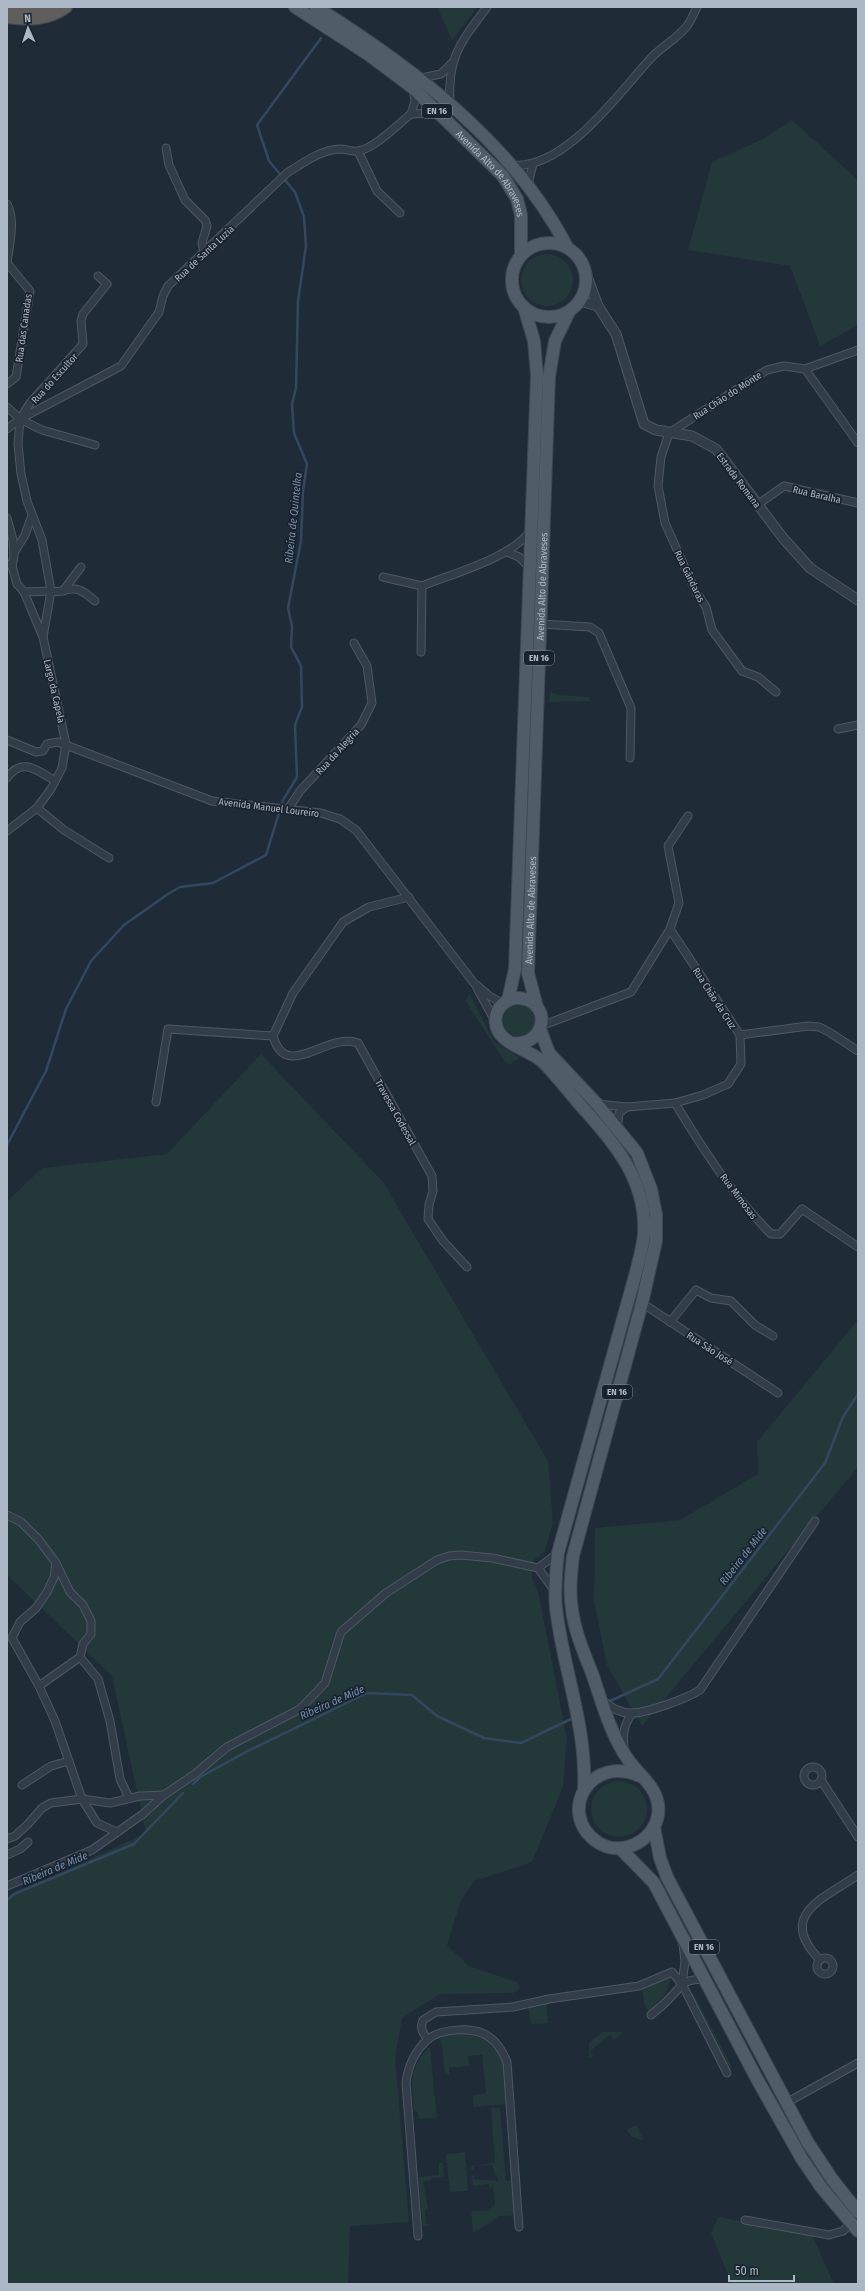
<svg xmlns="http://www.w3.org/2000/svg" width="865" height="2291" font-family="'Fira Sans Condensed',sans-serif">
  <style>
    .green { fill: #223839 }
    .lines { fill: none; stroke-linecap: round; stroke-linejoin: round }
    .stream { stroke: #324861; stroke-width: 2.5 }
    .minor-casing { stroke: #4e5864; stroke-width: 9 }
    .tertiary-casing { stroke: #4e5864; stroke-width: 11 }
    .primary-casing { stroke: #3d4652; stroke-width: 14 }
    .trunk-casing { stroke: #3e4853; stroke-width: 14 }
    .minor { stroke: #333d49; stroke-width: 7 }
    .tertiary { stroke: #333d49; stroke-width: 9 }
    .primary { stroke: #515c69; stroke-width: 12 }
    .trunk { stroke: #605e5c; stroke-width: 12 }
    .labels { text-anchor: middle; stroke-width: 3.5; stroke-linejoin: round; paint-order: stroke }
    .shield { fill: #19222d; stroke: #818b98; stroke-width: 1 }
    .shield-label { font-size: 9px; font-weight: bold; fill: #adb8c6 }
    .street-label { font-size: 10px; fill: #adb8c6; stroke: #19222d }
    .water-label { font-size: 11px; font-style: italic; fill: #7490af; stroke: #19222d }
  </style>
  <rect width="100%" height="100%" fill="#202b38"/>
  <g class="green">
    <path d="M437 7H478L452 40Z"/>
    <path d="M792 120 858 180V325L820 346 790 266 688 250 712 162 765 138Z"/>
    <circle cx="547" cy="280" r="26"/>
    <path d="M550 692 558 695 589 697V701L549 702Z"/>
    <path d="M470 995 495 1043 520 1058 509 1065 503 1059 465 1000Z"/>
    <circle cx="519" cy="1021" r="16"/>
    <path d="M261 1054 383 1182 548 1461 553 1522 545 1551 534 1560 531 1577 538 1591 567 1739 563 1787 532 1862 474 1881 461 1900 447 1945 469 1966 517 1982 520 1988 513 1993 440 1994 402 2018 395 2058 409 2222 350 2226 348 2284H7V1898L146 1833 112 1676 7 1575V1201L42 1168 167 1154Z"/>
    <path d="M858 1320V1467L642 1726 607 1665 594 1602 595 1528 680 1520 758 1474 757 1442Z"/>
    <circle cx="619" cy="1809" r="28"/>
    <path d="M669 1977 671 1978 665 1995 649 2012 645 2006 642 1989Z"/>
    <path d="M693 1993 732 2067 729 2069 690 1994Z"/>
    <path d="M546 2002 548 2023 531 2024 528 2006Z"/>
    <path d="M465 2032C471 2033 478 2034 483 2036 508 2049 505 2081 506 2104L473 2107V2095L486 2094 482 2055 468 2056 469 2066 449 2068V2074L445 2075 442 2045 439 2040 445 2035Z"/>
    <path d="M602 2032H623L614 2040 610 2035 590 2051 593 2056 589 2058V2043Z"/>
    <path d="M428 2048H430L437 2118 419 2119 418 2113 414 2110 412 2083 414 2071 418 2061Z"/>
    <path d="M491 2108H500L506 2181H513L515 2215 501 2216 473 2233 471 2211 491 2210V2207L495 2206 493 2187 490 2188 489 2184 473 2186 472 2176 474 2175V2179L498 2181 497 2175H495L492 2165 474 2166 473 2170H471V2166L495 2163Z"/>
    <path d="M636 2125 643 2139 640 2140 631 2136 627 2130Z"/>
    <path d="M465 2152 468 2191 450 2192 446 2154Z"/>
    <path d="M439 2163H443L444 2177 431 2178V2180L423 2181 428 2209 425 2210 426 2224 435 2225 423 2226 418 2177 439 2175Z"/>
    <path d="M718 2217 812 2235 834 2284H732L711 2233Z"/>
  </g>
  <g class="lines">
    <g class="stream">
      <path d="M7 1145 46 1071 66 1009 91 961 124 925 168 894 180 887 213 883 266 855 283 800 297 777 295 725 302 707 301 666 291 647 292 626 288 608 301 541 303 491 307 464 294 433 292 404 296 388 298 301 306 246 304 217 295 192 269 161 257 125 321 38"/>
      <path d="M610 1701 658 1679 825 1463 843 1417 858 1394"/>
      <path d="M193 1784 202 1776 248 1751 367 1693 412 1695 437 1716 484 1738 521 1743 571 1719"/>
      <path d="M7 1900 14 1894 134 1844 183 1793"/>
    </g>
    <defs>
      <g id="minor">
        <path d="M421 78 441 74 452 63"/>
        <path d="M450 103C447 57 461 42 487 7"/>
        <path d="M411 114 439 113"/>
        <path d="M411 114 415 101 413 89"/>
        <path d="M166 148 169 165 185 200 205 220 207 226 202 243 204 253"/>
        <path d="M358 151 377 191 400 213"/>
        <path d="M511 165C564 171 618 94 651 58 662 46 677 39 687 26 691 21 694 13 697 7"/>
        <path d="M530 187 529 180 533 164"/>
        <path d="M7 204C16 221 9 245 7 263L30 291 16 377 7 384"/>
        <path d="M805 369 858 443"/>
        <path d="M7 407 20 419 7 429"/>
        <path d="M20 419 121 366 159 312 163 296 168 286 287 173C303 163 320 150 340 149 346 149 352 152 358 151 374 149 398 124 411 114"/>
        <path d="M20 419 42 430 95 445"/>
        <path d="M757 505 784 486 858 503"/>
        <path d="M7 518 13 540 14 556 12 566 7 564"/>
        <path d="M507 552 519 557 529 567"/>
        <path d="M14 553 25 535 32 515"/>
        <path d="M12 566 17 584 24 592"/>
        <path d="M383 577 422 586"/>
        <path d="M63 591 81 567"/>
        <path d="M95 601C89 596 81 588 73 589 64 589 62 593 51 591L42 540 27 501 21 474 18 444 20 419 30 403 83 344 81 321 83 314 107 284 98 276"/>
        <path d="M541 624 590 627 599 633 631 708 630 758"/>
        <path d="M421 652 422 586C454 573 512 558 531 530"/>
        <path d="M776 692 758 677 742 671 712 630 706 607 696 592 665 523 658 486 661 457 669 433 767 370 784 366 805 369 858 350"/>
        <path d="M838 729 858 725"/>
        <path d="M7 740 36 752 43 751 47 744 58 742 212 801 321 813 340 819 356 830 474 983 488 995 503 1004"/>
        <path d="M7 778C22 756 38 771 55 781"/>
        <path d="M37 808 64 830 109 858"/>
        <path d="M288 809 300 791 361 725 372 703 367 666 354 643"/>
        <path d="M7 831 37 808 51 789 62 768 66 744 43 637 24 592 51 591 43 637"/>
        <path d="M477 988 495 1021"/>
        <path d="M541 1026 631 992 670 929 679 903 668 846 688 816"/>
        <path d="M740 1035 808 1026 819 1027 829 1032 858 1051"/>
        <path d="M273 1036C286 1083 328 1031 358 1043L432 1176 433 1191 429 1205 428 1219 443 1241 467 1267"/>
        <path d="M156 1102 168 1029 273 1036 293 993 343 922 369 907 409 897"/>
        <path d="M675 1103C703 1149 733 1196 771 1234H780L802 1209 858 1247"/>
        <path d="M597 1104 627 1107 675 1103 703 1095 728 1084 741 1064 740 1035 670 929"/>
        <path d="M617 1129 619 1113 627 1107"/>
        <path d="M642 1303 778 1393"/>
        <path d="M670 1322 696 1290 711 1298 731 1301 755 1325 773 1336"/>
        <path d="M7 1515 21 1522 39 1540 56 1563 70 1592 83 1605 91 1621V1634L83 1644 80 1657 39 1686 55 1721 82 1799 97 1823 117 1832"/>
        <path d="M538 1568 558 1553"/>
        <path d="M80 1657 98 1679 110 1721 120 1779 129 1798"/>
        <path d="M39 1686 12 1638 20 1622 36 1608 47 1592 54 1577 56 1563"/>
        <path d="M602 1700C610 1707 619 1713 630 1713 645 1714 688 1698 700 1690L815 1521"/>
        <path d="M624 1749C623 1735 623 1725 632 1714"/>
        <circle cx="813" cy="1776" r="9"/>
        <path d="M821 1780 858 1837"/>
        <path d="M22 1785 51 1766 69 1761"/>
        <path d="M7 1839 15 1836 28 1824 42 1808 51 1803 82 1799 110 1803 140 1796 164 1795"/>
        <path d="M7 1855 20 1849 28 1842"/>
        <path d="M7 1886 92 1850 143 1814 164 1795 195 1774 227 1747 300 1709 325 1683 341 1632 386 1593 437 1560 449 1556 461 1555 492 1558 538 1568 554 1590"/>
        <circle cx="825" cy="1966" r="8"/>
        <path d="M820 1960C776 1915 823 1899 858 1875"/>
        <path d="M682 1984 685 1961 683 1944"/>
        <path d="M651 2015C657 2010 663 2005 668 2000 682 1986 682 1979 705 1979"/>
        <path d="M428 2039C422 2033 420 2028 423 2020L436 2012 513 2007 549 1999 639 1986 672 1972 682 1984 727 2073"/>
        <path d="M786 2103 858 2063"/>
        <path d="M745 2220 829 2235 843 2231 851 2223"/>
        <path d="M418 2236 406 2083C408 2066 414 2052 427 2040 441 2028 475 2026 489 2037 498 2043 503 2052 507 2062L519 2227"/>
      </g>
      <g id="tertiary">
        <path d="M586 274 598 306 616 334 644 424 656 430 692 436 716 449 783 538 810 568 858 600"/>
        <path d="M580 301 598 306"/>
      </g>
      <g id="primary">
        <path id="s1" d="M295 7 369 55 413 88 503 176 517 199 521 215V255"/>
        <path d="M316 7C413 68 513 143 567 247"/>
        <circle cx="549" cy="280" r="37"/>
        <path d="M508 1000 515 969 537 375 534 341 524 307"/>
        <path id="s2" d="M537 1007 528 973 549 377 555 341 569 312"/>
        <path d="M540 1029 549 1053 597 1104 637 1153 651 1189 656 1214V1241L642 1303 573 1556C571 1574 569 1591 572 1610 575 1633 585 1655 593 1676 602 1703 610 1731 625 1755 635 1772 655 1784 658 1804 663 1837 622 1861 596 1841 557 1813 590 1752 642 1777"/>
        <path d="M512 1043C544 1047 553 1006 524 999 514 996 503 1001 498 1010 494 1018 495 1028 501 1035 511 1047 530 1051 542 1061 556 1075 569 1092 582 1107 615 1143 647 1181 644 1234 643 1246 639 1260 636 1272L558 1553C556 1572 554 1590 556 1608 563 1669 587 1727 584 1789"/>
        <path d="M654 1827 660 1858 667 1877 807 2141 832 2179 858 2212"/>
        <path d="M621 1849 654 1883 757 2079 802 2159 821 2187 858 2231"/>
      </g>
      <g id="trunk">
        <path d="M12 7 32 11 47 7"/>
        <path d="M7 17C29 20 48 20 66 7"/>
      </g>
    </defs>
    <use href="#minor" class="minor-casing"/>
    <use href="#tertiary" class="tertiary-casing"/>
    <use href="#primary" class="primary-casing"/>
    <use href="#trunk" class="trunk-casing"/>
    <use href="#minor" class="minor"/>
    <use href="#tertiary" class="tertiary"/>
    <use href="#primary" class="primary"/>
    <use href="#trunk" class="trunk"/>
  </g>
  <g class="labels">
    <g class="shield">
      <rect x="422" y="104" width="30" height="14" rx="3"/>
      <rect x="524" y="651" width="30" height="14" rx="3"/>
      <rect x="602" y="1385" width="30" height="14" rx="3"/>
      <rect x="689" y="1940" width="30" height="14" rx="3"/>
    </g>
    <g class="shield-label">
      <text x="437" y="114">EN 16</text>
      <text x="539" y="661">EN 16</text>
      <text x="617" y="1395">EN 16</text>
      <text x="704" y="1950">EN 16</text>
    </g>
    <g class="street-label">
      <text dy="4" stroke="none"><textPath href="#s1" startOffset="260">Avenida Alto de Abraveses</textPath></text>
      <text transform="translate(204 253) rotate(-43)" y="4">Rua de Santa Luzia</text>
      <text transform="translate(23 328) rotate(-82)" y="4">Rua das Canadas</text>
      <text transform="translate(54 378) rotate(-48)" y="4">Rua do Escultor</text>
      <text transform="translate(727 395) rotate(-33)" y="4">Rua Chão do Monte</text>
      <text transform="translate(739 480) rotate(53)" y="4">Estrada Romana</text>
      <text transform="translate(817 494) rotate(13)" y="4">Rua Baralha</text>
      <text transform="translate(690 576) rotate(64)" y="4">Rua Gândaras</text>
      <text dy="4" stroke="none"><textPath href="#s2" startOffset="422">Avenida Alto de Abraveses</textPath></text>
      <text transform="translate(55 691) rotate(77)" y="4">Largo da Capela</text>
      <text transform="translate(337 751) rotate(-48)" y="4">Rua da Alegria</text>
      <text transform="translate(269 807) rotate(7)" y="4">Avenida Manuel Loureiro</text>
      <text dy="4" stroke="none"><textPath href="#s2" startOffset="98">Avenida Alto de Abraveses</textPath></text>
      <text transform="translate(715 998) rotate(57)" y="4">Rua Chão da Cruz</text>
      <text transform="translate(396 1112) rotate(61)" y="4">Travessa Codessal</text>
      <text transform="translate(739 1196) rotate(53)" y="4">Rua Mimosas</text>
      <text transform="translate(710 1348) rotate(33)" y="4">Rua São José</text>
    </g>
    <g class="water-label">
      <text transform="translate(293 518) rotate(-84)" y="4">Ribeira de Quintelka</text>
      <text transform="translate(743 1556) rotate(-52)" y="4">Ribeira de Mide</text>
      <text transform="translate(332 1702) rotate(-24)" y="4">Ribeira de Mide</text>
      <text transform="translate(55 1868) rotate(-23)" y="4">Ribeira de Mide</text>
    </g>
  </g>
  <rect width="865" height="2291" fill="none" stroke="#adb8c6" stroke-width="16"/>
  <g transform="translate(28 28) rotate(357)" stroke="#19222d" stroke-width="3" paint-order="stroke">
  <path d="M0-3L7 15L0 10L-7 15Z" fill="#adb8c6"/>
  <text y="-6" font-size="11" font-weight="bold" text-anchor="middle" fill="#adb8c6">N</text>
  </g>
  <path d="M729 2275v6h65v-6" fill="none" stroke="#adb8c6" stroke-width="2"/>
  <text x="735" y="2275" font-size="12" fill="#adb8c6" stroke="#19222d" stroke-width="3" paint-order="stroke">50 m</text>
</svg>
